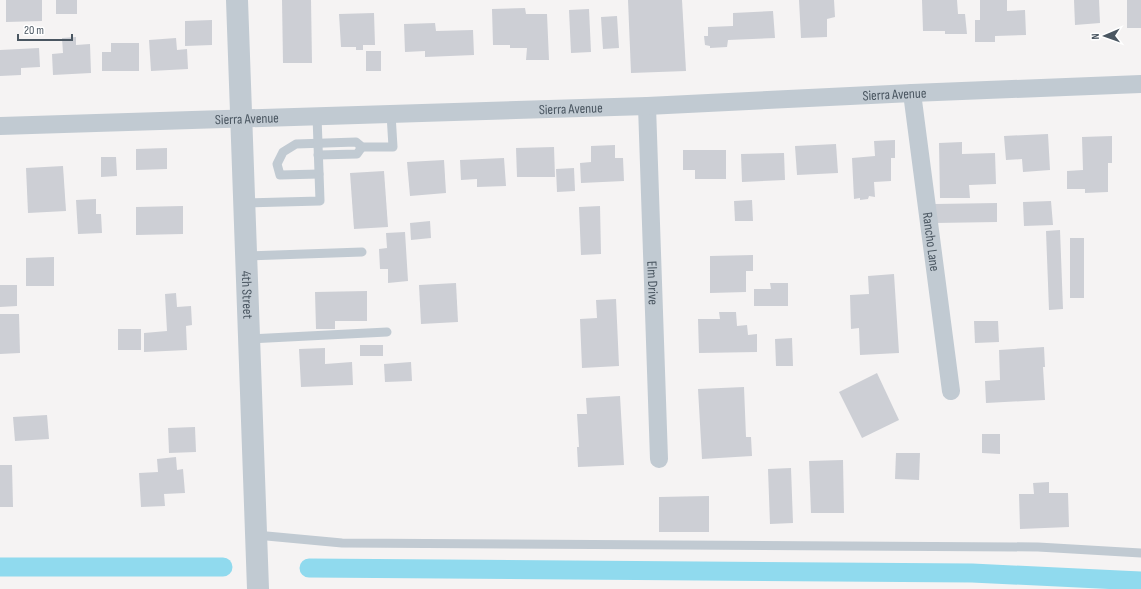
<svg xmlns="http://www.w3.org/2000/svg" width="1141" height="589" font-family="'Sofia Sans Condensed',sans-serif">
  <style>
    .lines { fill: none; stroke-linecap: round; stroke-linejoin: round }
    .canal { stroke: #90daee; stroke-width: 19 }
    .building { fill: #cdcfd5 }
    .service { stroke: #c1cad2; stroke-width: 9 }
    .minor { stroke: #c1cad2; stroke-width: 18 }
    .tertiary { stroke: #c1cad2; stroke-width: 22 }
    .labels { text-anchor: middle; stroke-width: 4; stroke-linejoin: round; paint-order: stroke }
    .street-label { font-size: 14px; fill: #4a5661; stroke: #fff }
  </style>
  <rect width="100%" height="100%" fill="#f5f3f3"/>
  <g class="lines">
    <g class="canal">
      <path d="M0 567H223"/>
      <path d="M309 568 972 573 1141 581"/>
    </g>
  </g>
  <g class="building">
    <path d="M6 0H42V21L6 22Z"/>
    <rect x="56" y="0" width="21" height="14"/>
    <path d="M282 0H311L312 63H283Z"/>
    <path d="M628 0H682L686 71 631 73Z"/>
    <path d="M799 0H834L835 17 827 19V37L801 38Z"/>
    <path d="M922 0H957L958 14H965L967 34H945V31H923Z"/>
    <path d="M980 0H1007V11L1025 10 1026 35 995 36V42H975V20H980Z"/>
    <path d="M1074 0H1099L1100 23 1075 25Z"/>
    <rect x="1127" y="0" width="14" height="28"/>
    <path d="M525 8 526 14H547L549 60H526L527 48H510V45H493L492 9Z"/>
    <path d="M589 9 591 52 571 53 569 10Z"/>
    <path d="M773 11 775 38 728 40 727 47 710 48V46L705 45 704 36H708V27L733 26V13Z"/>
    <path d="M374 13 375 45H363V50H356V47H341L339 14Z"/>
    <path d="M617 16 619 48 603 49 601 17Z"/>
    <path d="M212 20V45L185 46V21Z"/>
    <path d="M435 23 436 31 473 30 474 55 425 57V51L405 52 404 24Z"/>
    <path d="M76 37V45L90 44 91 73 53 75 52 54 63 53 62 38Z"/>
    <path d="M176 38 177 50 187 49 188 69 151 71 149 40Z"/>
    <path d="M111 43H139V71H102V52H111Z"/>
    <path d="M39 48 40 67 21 68V75L0 76V50Z"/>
    <rect x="366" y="51" width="15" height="20"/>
    <path d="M1048 134 1050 170 1023 172 1022 159 1006 160 1004 136Z"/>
    <path d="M1112 136V163H1108V192L1085 193V189H1067V171L1083 170 1082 137Z"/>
    <path d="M895 140V158H891V181L874 182 875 197 869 196 868 199 860 200V198L854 199 852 158 875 156 874 141Z"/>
    <path d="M962 142V154L995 153 996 184 969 185 970 198H940L939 143Z"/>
    <path d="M836 144 838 173 797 175 795 146Z"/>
    <path d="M615 145V158H623L624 181 581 183 580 163 591 162V146Z"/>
    <path d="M554 147 555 177H517L516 148Z"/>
    <path d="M167 148V169L136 170V149Z"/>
    <path d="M683 150H726V179H695V170H683Z"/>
    <path d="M784 153 785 180 742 182 741 154Z"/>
    <path d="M101 157H116L117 176 101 177Z"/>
    <path d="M504 158 506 186 477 187V179L461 180 460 160Z"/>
    <path d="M444 160 446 193 410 196 407 162Z"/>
    <path d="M63 166 66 211 28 213 26 168Z"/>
    <path d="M574 168 575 191 557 192 556 169Z"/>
    <path d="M384 171 388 227 354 229 350 173Z"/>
    <path d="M96 199V214H101L102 233 78 234 76 200Z"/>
    <path d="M752 200 753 221H735L734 201Z"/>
    <path d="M1051 201 1053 225 1024 226 1023 202Z"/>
    <path d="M997 203V222L935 223V204Z"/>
    <path d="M183 206V234L136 235V207Z"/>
    <path d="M600 206 601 254 581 255 579 207Z"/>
    <path d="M430 221 431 238 411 240 410 223Z"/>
    <path d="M1060 230 1063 309 1049 310 1046 231Z"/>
    <path d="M405 232 408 281 388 283V269H380L379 249 387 248 386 233Z"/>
    <rect x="1070" y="238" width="14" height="60"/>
    <path d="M753 255V271H746V292L710 293V256Z"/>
    <path d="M54 257V286H26V258Z"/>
    <path d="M894 274 899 353 860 355 859 328 851 329 850 295 869 294 868 276Z"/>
    <path d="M456 283 458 322 421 324 419 285Z"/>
    <path d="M770 283H788V306H754V289H771Z"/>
    <path d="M0 285H17V306L0 307Z"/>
    <path d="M367 291V321H335V329H316L315 292Z"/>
    <path d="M176 293 177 307 191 306 192 325 186 326 187 350 144 352V333L167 331 165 294Z"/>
    <path d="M616 299 619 366 582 368 580 319 597 318 596 300Z"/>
    <path d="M719 312H736L737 326 747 325 748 335 757 334V352L699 353 698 319H720Z"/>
    <path d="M0 314H19L20 353 0 354Z"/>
    <path d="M974 321H998L999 342 975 343Z"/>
    <rect x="118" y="329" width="23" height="21"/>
    <path d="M792 338 793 366H776L775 339Z"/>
    <rect x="360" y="345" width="23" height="11"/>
    <path d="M1044 347 1045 367H1043L1045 400 986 403 985 381 1000 380 999 350Z"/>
    <path d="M325 348V364L352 362 353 385 301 387 299 349Z"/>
    <path d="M411 362 412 381 385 382 384 364Z"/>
    <path d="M877 373 899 420 862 438 839 392Z"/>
    <path d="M744 387 746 437H751L752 456 702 459 698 389Z"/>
    <path d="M620 396 624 465 578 467 577 447H579L577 414H587L586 398Z"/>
    <path d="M47 415 49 439 15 441 13 417Z"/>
    <path d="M195 427 196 452 169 453 168 428Z"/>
    <path d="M982 434H1000V454L982 453Z"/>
    <path d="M896 453H920L919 480 895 479Z"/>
    <path d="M176 457 177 470 183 469 185 493 164 494 165 506 141 507 139 473 158 472 157 459Z"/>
    <path d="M843 460 844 513H811L809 461Z"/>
    <path d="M0 465H12L13 507H0Z"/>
    <path d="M791 468 793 523 770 524 768 469Z"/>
    <path d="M1049 482V493H1068L1069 527 1020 529 1019 494H1034L1033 483Z"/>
    <path d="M709 496V532H659V497Z"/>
  </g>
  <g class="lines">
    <g class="service">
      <path d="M318 155 357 154 362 147"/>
      <path d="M319 174 280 175 277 164 283 152 296 144 356 142 362 147H393L391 114"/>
      <path d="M244 203 320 201 317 116"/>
      <path d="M246 256 362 252"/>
      <path d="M249 339 387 332"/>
      <path d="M256 535 342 543 1038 547 1141 553"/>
    </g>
    <g class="minor">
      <path id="s1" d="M912 93 951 391"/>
      <path id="s2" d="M647 106 659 459"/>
      <path id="s3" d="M0 126 647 106 912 93 1141 84"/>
    </g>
    <path class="tertiary" id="s4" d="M237 0 258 589"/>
  </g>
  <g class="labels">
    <g class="street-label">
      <text dy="5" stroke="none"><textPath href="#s3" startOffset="895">Sierra Avenue</textPath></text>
      <text dy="5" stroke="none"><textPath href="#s3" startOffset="571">Sierra Avenue</textPath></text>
      <text dy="5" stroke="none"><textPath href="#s3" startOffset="247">Sierra Avenue</textPath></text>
      <text dy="5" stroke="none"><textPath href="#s1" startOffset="150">Rancho Lane</textPath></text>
      <text dy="5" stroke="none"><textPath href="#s2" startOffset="177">Elm Drive</textPath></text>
      <text dy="5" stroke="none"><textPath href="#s4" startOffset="295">4th Street</textPath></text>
    </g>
  </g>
  <g transform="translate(1105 36) rotate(268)" stroke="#ffffff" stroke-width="3" paint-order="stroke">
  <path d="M0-3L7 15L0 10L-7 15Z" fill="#4a5661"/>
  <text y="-6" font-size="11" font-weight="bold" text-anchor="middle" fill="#4a5661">N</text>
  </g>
  <path d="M18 34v6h54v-6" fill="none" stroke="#4a5661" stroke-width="2"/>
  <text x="24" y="34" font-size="12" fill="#4a5661" stroke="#ffffff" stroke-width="3" paint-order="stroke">20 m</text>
</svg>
